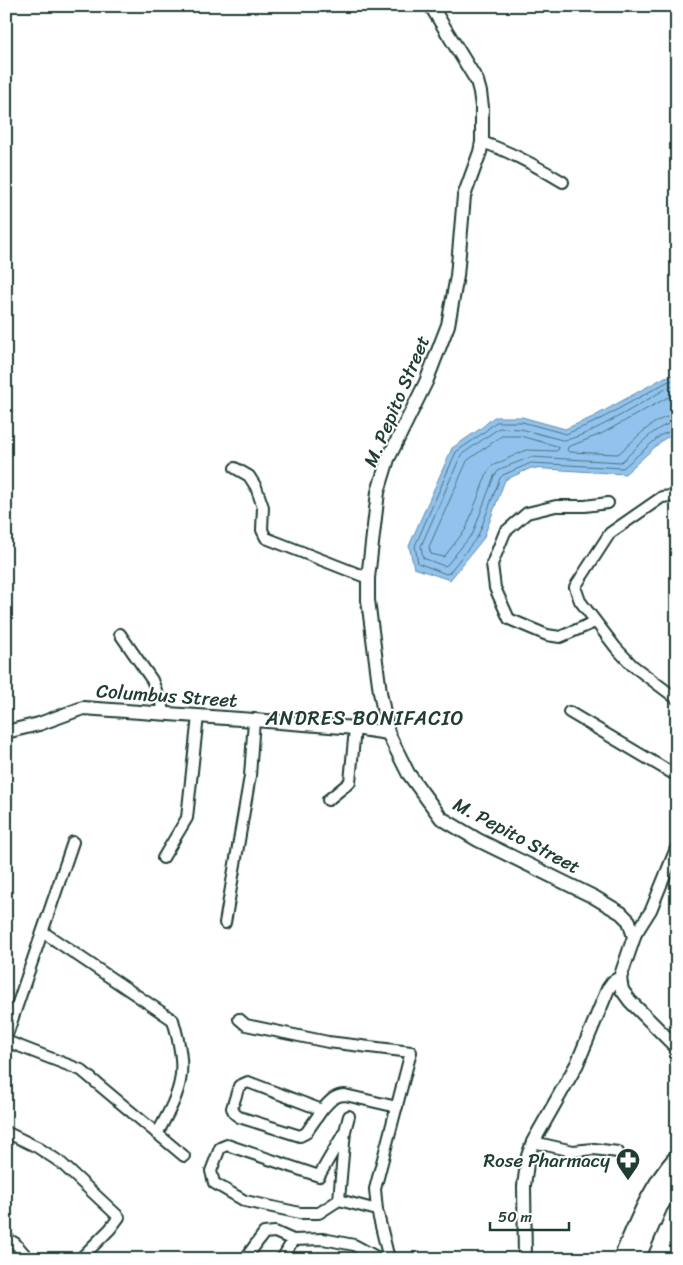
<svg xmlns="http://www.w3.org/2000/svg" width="683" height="1265" font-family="Sriracha,sans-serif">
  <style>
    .water { fill: #92c3ee; stroke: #648da4 }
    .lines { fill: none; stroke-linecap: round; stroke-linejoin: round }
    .shore { stroke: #4d737e; stroke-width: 1 }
    .minor-casing { stroke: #1f3d34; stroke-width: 14 }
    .tertiary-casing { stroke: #1f3d34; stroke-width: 16 }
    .primary-casing { stroke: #1f3d34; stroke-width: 20 }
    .minor { stroke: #fff; stroke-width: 10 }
    .tertiary { stroke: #fff; stroke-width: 12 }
    .primary { stroke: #fff; stroke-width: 16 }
    .labels { text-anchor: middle; stroke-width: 4; stroke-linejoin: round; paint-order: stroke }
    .street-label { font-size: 19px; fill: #1f3d34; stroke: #fff }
    .poi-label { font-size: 19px; fill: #1f3d34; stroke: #fff; text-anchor: end }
    .neighbourhood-label { font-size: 20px; letter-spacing: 1px; fill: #1f3d34; stroke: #fff }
  </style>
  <rect width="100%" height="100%" fill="#fff"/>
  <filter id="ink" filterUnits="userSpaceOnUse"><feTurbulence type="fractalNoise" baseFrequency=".02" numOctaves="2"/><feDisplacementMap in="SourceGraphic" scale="10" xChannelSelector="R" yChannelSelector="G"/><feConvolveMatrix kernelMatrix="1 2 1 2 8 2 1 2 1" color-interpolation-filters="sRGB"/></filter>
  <g filter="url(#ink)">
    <path class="water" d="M677 374V433L664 439 625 474 531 468 505 480 483 539 450 580 414 568 409 546 452 448 480 429 494 417H522L565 429 593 417 665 377Z"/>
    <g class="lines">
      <g class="shore">
        <path d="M677 379 667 382 595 422 566 434 522 422H496L483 433 456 452 415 546 418 563 446 574 449 573 478 536 500 478 503 475 531 463 623 468 661 435 677 429"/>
        <path d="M677 386 669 387C648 399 582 441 562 440L521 429 499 428 461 455 421 546 423 558 444 566 447 565 473 533 494 476 500 469 531 457 621 462C637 449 655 424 677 422"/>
        <path d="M677 393 672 395 601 434 568 447 567 450 569 452 618 454C635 441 653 416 677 415"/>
        <path d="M502 436H520L557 446 559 449 556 451 526 450 492 466 487 473 466 529 444 557 431 554 429 547 467 461Z"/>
      </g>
      <defs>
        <g id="minor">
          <path d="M482 142C511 152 537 166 563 182"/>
          <path d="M235 468 249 476 256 487 263 507 262 530 266 538 368 578"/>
          <path d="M677 498 671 496 662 497 610 533 575 587 580 601 616 648 632 665 677 699"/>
          <path d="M595 622 560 637 547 635 509 619 495 588 492 564 505 532 527 513 556 506H585L608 503"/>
          <path d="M120 634 152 680 165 713"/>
          <path d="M569 712 677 776"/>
          <path d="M328 800 350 782 355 728"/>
          <path d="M163 858 187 818 198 716"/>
          <path d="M225 923 250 776 254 720"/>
          <path d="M43 932 173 1020C188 1073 183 1087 157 1134"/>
          <path d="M634 937 651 910 677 846"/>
          <path d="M239 1019 246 1025 328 1042 411 1052 375 1189 377 1210 389 1259"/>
          <path d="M6 1038 73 842"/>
          <path d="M6 1041 81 1070 184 1156"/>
          <path d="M322 1110 306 1133 300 1136 239 1117 235 1114 232 1108 239 1086 248 1082 322 1110C329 1102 334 1095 345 1095L397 1107"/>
          <path d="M345 1131 319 1176 227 1145 220 1148 211 1171 214 1183 245 1201 300 1213H319L339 1200 345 1131 349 1116"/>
          <path d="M6 1132 37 1147 60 1162 119 1217 110 1229 80 1259"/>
          <path d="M533 1142 573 1151 594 1149 618 1152"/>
          <path d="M339 1200 377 1210"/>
          <path d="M6 1238 15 1243 29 1259"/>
          <path d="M245 1259 264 1233 275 1232 293 1240 323 1239 354 1245 380 1259"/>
          <path d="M282 1259 293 1240"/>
        </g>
        <g id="tertiary">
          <path d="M431 6 477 81 480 92 482 107V142L480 152 464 196 457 276 448 325 426 382 388 459 378 492 368 578V600L380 692 388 733 408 773 441 818 478 840 594 897 621 913 629 921 634 937 620 978 613 982 608 989 577 1064 533 1142 528 1156 524 1186 525 1259"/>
          <path d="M6 732 39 724 83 708 254 720 355 728 388 733"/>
          <path d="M620 978 622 990 630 1001 677 1048"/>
        </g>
        <g id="primary">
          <path d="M622 1259C637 1224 651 1187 677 1158"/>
          <path d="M636 1259 659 1206 677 1180"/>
        </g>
      </defs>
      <use href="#minor" class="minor-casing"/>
      <use href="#tertiary" class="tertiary-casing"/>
      <use href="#primary" class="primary-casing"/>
      <use href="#minor" class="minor"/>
      <use href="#tertiary" class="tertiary"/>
      <use href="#primary" class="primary"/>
    </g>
  </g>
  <defs>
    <symbol id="pharmacy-pin" viewBox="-11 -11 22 30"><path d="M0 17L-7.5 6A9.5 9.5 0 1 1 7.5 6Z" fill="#1f3d34" stroke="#fff"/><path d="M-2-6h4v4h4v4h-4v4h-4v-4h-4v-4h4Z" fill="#fff"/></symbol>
  </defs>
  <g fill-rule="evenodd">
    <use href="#pharmacy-pin" x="614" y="1146" width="28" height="38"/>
  </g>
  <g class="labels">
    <g class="street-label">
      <text transform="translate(396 401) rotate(-67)" y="7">M. Pepito Street</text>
      <text transform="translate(167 695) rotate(4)" y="7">Columbus Street</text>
      <text transform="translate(517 835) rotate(28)" y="7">M. Pepito Street</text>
    </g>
    <g class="poi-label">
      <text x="610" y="1167">Rose Pharmacy</text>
    </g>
    <g class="neighbourhood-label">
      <text x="365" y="725">ANDRES BONIFACIO</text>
    </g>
  </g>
  <rect width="683" height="1265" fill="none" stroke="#fff" stroke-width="25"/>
  <rect x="12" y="12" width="658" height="1240" fill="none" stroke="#1f3d34" stroke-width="2" filter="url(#ink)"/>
  <path d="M490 1222v8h79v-8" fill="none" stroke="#1f3d34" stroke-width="2.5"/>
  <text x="498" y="1222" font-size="15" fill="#1f3d34" stroke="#ffffff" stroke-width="4" paint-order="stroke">50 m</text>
</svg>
